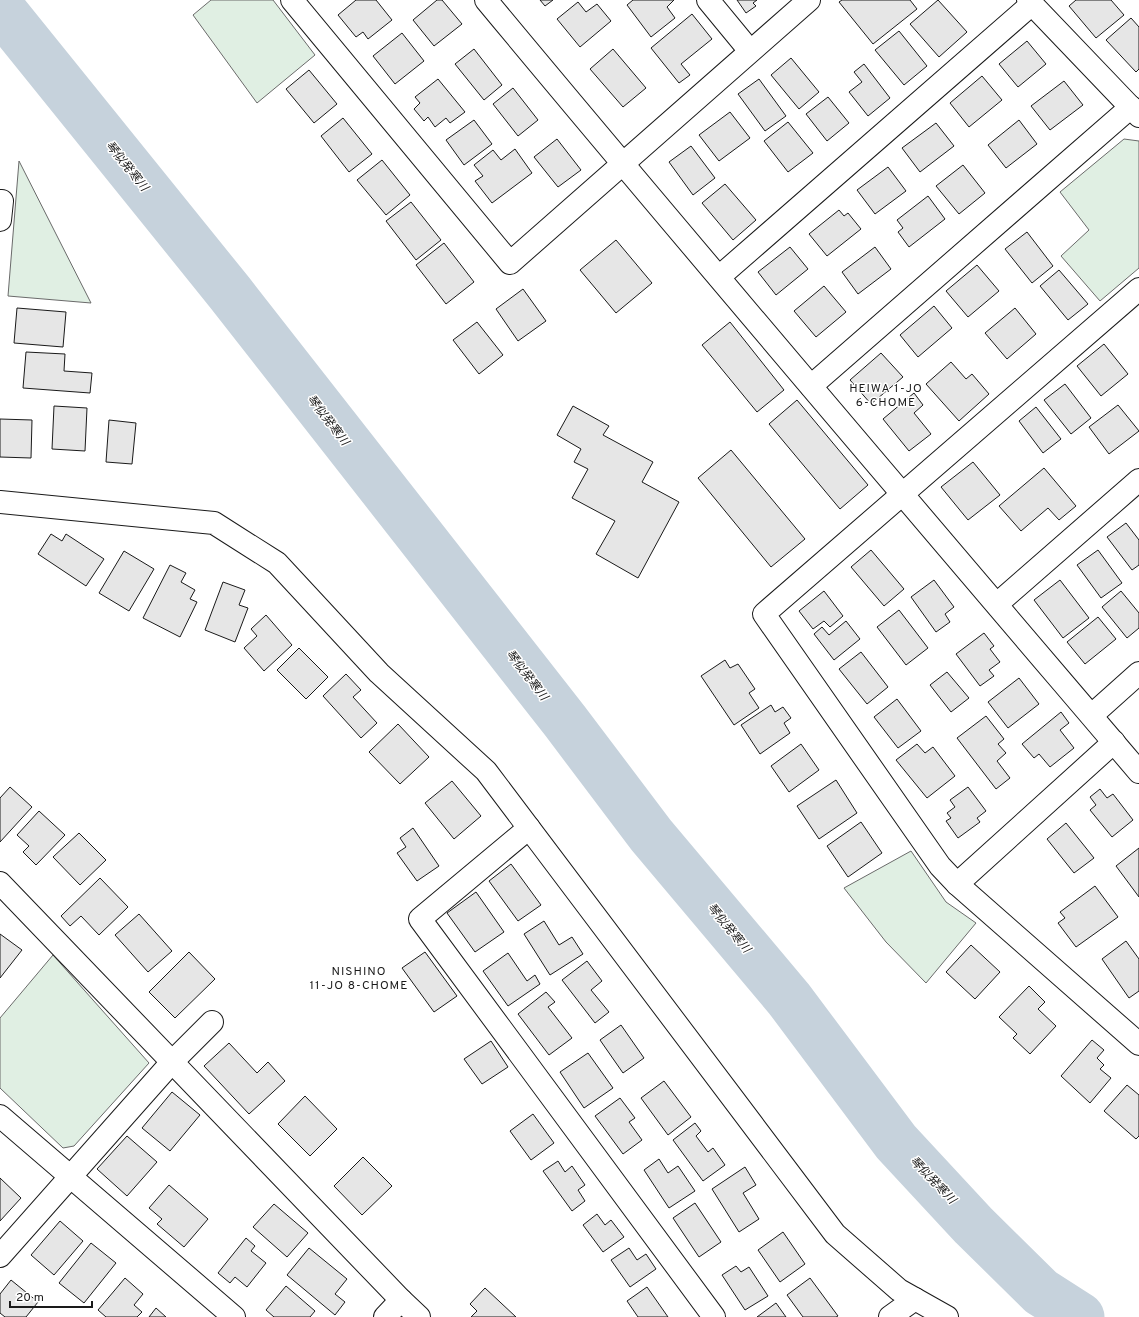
<svg xmlns="http://www.w3.org/2000/svg" width="1139" height="1317" font-family="Overpass,'Noto Sans JP',sans-serif">
  <style>
    .green { fill: #e0efe3; stroke: #6a6a6a }
    .lines { fill: none; stroke-linecap: round; stroke-linejoin: round }
    .river { stroke: #c6d2dc; stroke-width: 49 }
    .building { fill: #e6e6e6; stroke: #1a1a1a }
    .street-casing { stroke: #1a1a1a; stroke-width: 24 }
    .street { stroke: #fff; stroke-width: 22 }
    .labels { text-anchor: middle; stroke-width: 3; stroke-linejoin: round; paint-order: stroke }
    .water-label { font-size: 12px; font-style: italic; fill: #1a1a1a; stroke: #fff }
    .neighbourhood-label { font-size: 12px; letter-spacing: 1px; fill: #1a1a1a; stroke: #fff }
  </style>
  <rect width="100%" height="100%" fill="#fff"/>
  <g class="green">
    <path d="M211 0H273L315 55 257 103 193 15Z"/>
    <path d="M1124 139 1139 141V268L1100 301 1061 256 1089 230 1060 192Z"/>
    <path d="M19 161 91 303 8 296Z"/>
    <path d="M911 851 946 902 976 923 926 983 886 942 844 888Z"/>
    <path d="M53 955 149 1063 74 1146 63 1148 0 1088V1018Z"/>
  </g>
  <g class="lines">
    <path class="river" d="M0 8 230 293 565 721 651 835 789 999 896 1142 973 1225 1041 1292 1080 1317"/>
  </g>
  <g class="building">
    <path d="M356 0H376L392 20 368 39 363 32 356 37 338 15Z"/>
    <path d="M437 0H442L462 24 434 46 413 20Z"/>
    <path d="M540 0H553L545 6Z"/>
    <path d="M633 0H674L667 7 675 18 651 37 627 5Z"/>
    <path d="M737 0H757L753 3 756 6 746 13Z"/>
    <path d="M842 0H910L917 9 873 44 839 2Z"/>
    <path d="M938 0 967 32 939 57 910 24Z"/>
    <path d="M1076 0H1111L1124 15 1096 38 1069 6Z"/>
    <path d="M578 2 586 12 597 4 611 21 580 47 557 19Z"/>
    <path d="M692 14 712 39 681 64 690 75 679 83 651 48Z"/>
    <path d="M1131 18 1139 27V69L1136 72 1106 40Z"/>
    <path d="M899 31 927 66 904 85 875 50Z"/>
    <path d="M402 33 424 61 395 84 373 56Z"/>
    <path d="M1027 41 1046 64 1018 87 999 64Z"/>
    <path d="M474 49 502 85 484 100 455 64Z"/>
    <path d="M613 49 646 88 623 107 590 69Z"/>
    <path d="M791 58 819 92 799 109 771 75Z"/>
    <path d="M864 64 890 98 868 116 849 92 862 82 854 72Z"/>
    <path d="M309 70 337 104 314 123 286 89Z"/>
    <path d="M982 76 1002 100 969 127 950 103Z"/>
    <path d="M438 79 465 112 450 123 446 118 435 127 428 117 424 121 414 109 420 103 415 97Z"/>
    <path d="M759 79 786 116 765 131 738 94Z"/>
    <path d="M1064 81 1083 105 1050 130 1031 106Z"/>
    <path d="M513 88 538 120 518 136 493 104Z"/>
    <path d="M828 97 849 123 827 141 806 114Z"/>
    <path d="M730 112 750 138 719 161 699 135Z"/>
    <path d="M343 118 372 154 349 172 321 136Z"/>
    <path d="M474 120 492 144 464 165 446 140Z"/>
    <path d="M1019 120 1037 144 1006 168 988 145Z"/>
    <path d="M788 122 813 153 788 172 764 141Z"/>
    <path d="M936 123 954 146 920 172 902 148Z"/>
    <path d="M557 139 581 170 558 187 534 157Z"/>
    <path d="M691 146 715 178 693 195 669 162Z"/>
    <path d="M515 149 532 173 492 203 475 181 483 176 474 165 493 150 501 160Z"/>
    <path d="M382 160 410 195 386 215 357 180Z"/>
    <path d="M963 165 985 193 959 214 936 186Z"/>
    <path d="M888 167 906 191 875 214 857 190Z"/>
    <path d="M725 184 756 220 733 240 702 203Z"/>
    <path d="M928 196 945 219 909 247 898 232 903 228 897 220Z"/>
    <path d="M411 202 441 240 416 260 386 221Z"/>
    <path d="M839 210 844 216 848 213 861 229 827 256 809 234Z"/>
    <path d="M1027 232 1053 266 1032 283 1005 249Z"/>
    <path d="M616 240 652 283 616 313 580 270Z"/>
    <path d="M444 243 474 282 446 304 416 265Z"/>
    <path d="M790 247 808 269 776 295 758 272Z"/>
    <path d="M875 247 891 269 858 294 842 272Z"/>
    <path d="M977 265 999 291 968 317 946 291Z"/>
    <path d="M1059 270 1088 304 1068 320 1040 286Z"/>
    <path d="M824 286 846 312 816 337 794 311Z"/>
    <path d="M523 289 546 321 518 341 496 309Z"/>
    <path d="M934 306 952 328 918 357 900 335Z"/>
    <path d="M17 308 66 312 63 347 14 343Z"/>
    <path d="M1015 308 1036 334 1007 359 985 333Z"/>
    <path d="M477 322 503 355 479 374 453 340Z"/>
    <path d="M730 322 784 390 757 412 702 345Z"/>
    <path d="M1104 344 1128 374 1101 396 1077 366Z"/>
    <path d="M26 352 65 354 64 371 92 373 90 393 23 388Z"/>
    <path d="M881 353 903 377 871 404 850 380Z"/>
    <path d="M951 362 966 379 972 374 989 394 959 421 926 384Z"/>
    <path d="M1065 384 1091 418 1071 434 1044 400Z"/>
    <path d="M914 393 923 405 914 413 931 434 909 451 883 419Z"/>
    <path d="M797 400 868 485 840 509 769 424Z"/>
    <path d="M1118 405 1139 431 1109 454 1089 427Z"/>
    <path d="M54 406 87 408 85 451 52 449Z"/>
    <path d="M573 406 609 426 603 435 653 462 642 482 679 502 638 578 596 554 615 521 572 498 588 469 574 462 581 449 557 435Z"/>
    <path d="M1036 407 1061 439 1043 453 1019 421Z"/>
    <path d="M0 419 32 420 31 458 0 457Z"/>
    <path d="M109 420 136 423 132 464 106 462Z"/>
    <path d="M731 450 805 539 771 567 698 478Z"/>
    <path d="M973 462 1000 495 968 520 941 487Z"/>
    <path d="M1044 468 1076 506 1059 520 1048 508 1021 531 999 506Z"/>
    <path d="M1126 523 1139 540V565L1132 570 1107 537Z"/>
    <path d="M51 534 62 541 66 534 104 559 86 586 38 554Z"/>
    <path d="M871 550 904 589 884 606 851 567Z"/>
    <path d="M1098 550 1122 583 1101 598 1077 565Z"/>
    <path d="M124 551 154 569 129 611 99 593Z"/>
    <path d="M170 565 186 573 181 582 195 590 190 599 197 602 180 637 143 618Z"/>
    <path d="M934 580 954 607 945 614 950 622 936 632 911 597Z"/>
    <path d="M1060 580 1089 618 1063 638 1034 600Z"/>
    <path d="M223 582 245 590 239 605 248 608 235 642 205 630Z"/>
    <path d="M824 591 843 616 830 627 824 621 813 629 799 611Z"/>
    <path d="M1121 591 1139 613V628L1127 638 1102 607Z"/>
    <path d="M899 610 928 648 906 665 877 627Z"/>
    <path d="M266 615 292 645 264 671 244 648 257 636 251 629Z"/>
    <path d="M1098 617 1116 639 1085 664 1067 642Z"/>
    <path d="M846 621 860 639 834 660 814 634 822 627 829 635Z"/>
    <path d="M984 633 994 646 990 649 1000 662 989 670 994 676 980 686 956 654Z"/>
    <path d="M299 648 328 677 306 699 277 670Z"/>
    <path d="M861 652 888 687 867 704 839 669Z"/>
    <path d="M725 660 730 668 738 664 755 689 749 693 759 708 734 725 701 676Z"/>
    <path d="M947 672 969 698 951 712 930 685Z"/>
    <path d="M346 674 361 690 353 697 377 723 361 738 323 696Z"/>
    <path d="M1019 678 1039 704 1008 728 988 702Z"/>
    <path d="M897 699 921 731 898 748 874 717Z"/>
    <path d="M771 705 775 712 783 707 791 718 784 723 790 733 760 754 741 725Z"/>
    <path d="M1061 712 1069 723 1060 730 1074 748 1050 767 1039 754 1034 758 1022 744Z"/>
    <path d="M986 716 1004 739 998 744 1006 753 997 761 1010 778 996 789 957 738Z"/>
    <path d="M398 724 429 757 400 784 369 752Z"/>
    <path d="M801 744 819 770 789 792 771 766Z"/>
    <path d="M917 744 925 753 933 747 955 776 927 798 896 760Z"/>
    <path d="M836 780 857 813 819 839 797 806Z"/>
    <path d="M452 781 481 816 454 839 425 803Z"/>
    <path d="M10 787 32 807 0 842V798Z"/>
    <path d="M968 787 986 811 977 818 980 822 958 838 946 821 951 818 947 813 955 807 950 800Z"/>
    <path d="M1100 789 1107 798 1113 794 1133 820 1112 837 1090 810 1096 805 1090 797Z"/>
    <path d="M39 811 65 835 36 865 23 852 29 846 17 835Z"/>
    <path d="M861 822 882 853 848 877 827 846Z"/>
    <path d="M1066 823 1094 858 1074 873 1047 839Z"/>
    <path d="M413 828 439 866 417 881 397 853 406 847 400 838Z"/>
    <path d="M79 833 106 860 80 885 53 857Z"/>
    <path d="M1139 848V897L1116 866Z"/>
    <path d="M511 864 541 905 518 921 489 881Z"/>
    <path d="M100 878 128 907 99 935 81 916 70 926 61 916Z"/>
    <path d="M1095 886 1118 917 1076 947 1058 923 1065 918 1060 912Z"/>
    <path d="M476 892 504 932 475 952 447 913Z"/>
    <path d="M139 914 172 951 148 972 115 935Z"/>
    <path d="M544 921 559 945 572 937 583 954 550 975 524 934Z"/>
    <path d="M0 934 22 950 0 978Z"/>
    <path d="M1126 941 1139 959V991L1129 998 1102 959Z"/>
    <path d="M971 945 1000 972 975 999 946 972Z"/>
    <path d="M189 952 215 979 175 1018 149 992Z"/>
    <path d="M425 952 457 996 434 1012 402 968Z"/>
    <path d="M508 953 527 981 535 975 540 984 508 1006 483 971Z"/>
    <path d="M587 961 602 981 591 990 609 1012 595 1023 562 980Z"/>
    <path d="M1029 986 1045 1002 1038 1009 1056 1026 1030 1054 1013 1038 1017 1034 999 1017Z"/>
    <path d="M546 992 555 1002 548 1007 572 1038 549 1055 518 1014Z"/>
    <path d="M621 1025 644 1058 623 1073 600 1040Z"/>
    <path d="M1092 1040 1104 1050 1097 1058 1104 1065 1100 1069 1111 1078 1090 1103 1061 1076Z"/>
    <path d="M491 1041 508 1067 482 1084 464 1059Z"/>
    <path d="M229 1043 257 1073 268 1062 285 1081 249 1114 204 1066Z"/>
    <path d="M588 1053 613 1088 584 1108 560 1072Z"/>
    <path d="M664 1081 691 1117 668 1135 641 1098Z"/>
    <path d="M1127 1085 1139 1095V1136L1136 1139 1104 1111Z"/>
    <path d="M172 1092 200 1115 170 1151 142 1128Z"/>
    <path d="M305 1096 337 1129 310 1156 278 1124Z"/>
    <path d="M620 1098 635 1118 629 1122 642 1140 623 1154 595 1116Z"/>
    <path d="M533 1114 554 1143 531 1160 510 1131Z"/>
    <path d="M695 1123 701 1131 696 1136 708 1152 713 1148 725 1165 703 1181 673 1140Z"/>
    <path d="M127 1136 157 1162 127 1196 97 1169Z"/>
    <path d="M363 1157 392 1186 362 1215 334 1186Z"/>
    <path d="M659 1159 668 1173 678 1166 695 1191 669 1208 644 1170Z"/>
    <path d="M558 1161 565 1172 572 1166 585 1185 578 1190 585 1201 572 1211 543 1171Z"/>
    <path d="M745 1167 756 1185 743 1193 759 1219 739 1232 712 1189Z"/>
    <path d="M0 1178 21 1198 0 1221Z"/>
    <path d="M169 1185 208 1219 184 1247 157 1224 162 1219 149 1208Z"/>
    <path d="M695 1203 721 1242 699 1257 673 1218Z"/>
    <path d="M274 1204 308 1233 287 1257 253 1227Z"/>
    <path d="M597 1214 605 1225 611 1220 624 1237 603 1252 583 1225Z"/>
    <path d="M60 1221 83 1241 54 1275 31 1255Z"/>
    <path d="M783 1232 805 1264 780 1282 758 1250Z"/>
    <path d="M246 1238 255 1246 251 1251 266 1263 247 1287 235 1277 230 1283 218 1273Z"/>
    <path d="M91 1243 116 1263 84 1303 59 1283Z"/>
    <path d="M309 1248 347 1279 335 1294 345 1302 335 1315 287 1275Z"/>
    <path d="M629 1248 637 1260 646 1254 656 1269 630 1287 611 1260Z"/>
    <path d="M736 1266 741 1272 749 1267 768 1296 745 1310 722 1275Z"/>
    <path d="M125 1278 143 1294 134 1305 142 1312 137 1317H106L98 1310Z"/>
    <path d="M810 1278 838 1316 836 1317H803L787 1295Z"/>
    <path d="M11 1280 38 1302 26 1317H5L0 1313V1294Z"/>
    <path d="M286 1286 315 1311 310 1317H274L266 1310Z"/>
    <path d="M647 1287 668 1317H638L627 1301Z"/>
    <path d="M485 1288 516 1317H471L477 1311 470 1304Z"/>
    <path d="M776 1303 786 1317H757Z"/>
    <path d="M156 1308 166 1317H149Z"/>
  </g>
  <g class="lines">
    <defs>
      <g id="street">
        <path d="M292 0 510 263 809 0"/>
        <path d="M486 0C701 259 920 515 1139 772"/>
        <path d="M708 0 750 51"/>
        <path d="M1028 0 1139 116"/>
        <path d="M0 201H2L0 220"/>
        <path d="M719 277 1032 4"/>
        <path d="M1139 289 764 614 940 866 957 884 1139 1044"/>
        <path d="M811 386 1131 107"/>
        <path d="M0 502 214 523 277 563 379 673 486 771 835 1234 899 1290 947 1317"/>
        <path d="M997 604 1139 480"/>
        <path d="M1092 715 1139 673"/>
        <path d="M529 828 420 919 714 1317"/>
        <path d="M0 883 401 1300 419 1317"/>
        <path d="M957 884 1114 742"/>
        <path d="M0 1116 234 1317"/>
        <path d="M0 1256 172 1062 212 1022"/>
        <path d="M385 1317 401 1300"/>
        <path d="M890 1317 915 1299"/>
      </g>
    </defs>
    <use href="#street" class="street-casing"/>
    <use href="#street" class="street"/>
  </g>
  <g class="labels">
    <g class="water-label">
      <text transform="translate(127 166) rotate(51)" y="4">琴似発寒川</text>
      <text transform="translate(328 420) rotate(52)" y="4">琴似発寒川</text>
      <text transform="translate(527 675) rotate(52)" y="4">琴似発寒川</text>
      <text transform="translate(729 928) rotate(50)" y="4">琴似発寒川</text>
      <text transform="translate(933 1180) rotate(46)" y="4">琴似発寒川</text>
    </g>
    <g class="neighbourhood-label">
      <text x="886" y="392">HEIWA 1-JO<tspan x="886" dy="14">6-CHOME</tspan></text>
      <text x="359" y="975">NISHINO<tspan x="359" dy="14">11-JO 8-CHOME</tspan></text>
    </g>
  </g>
  <path d="M10 1301v6h82v-6" fill="none" stroke="#1a1a1a" stroke-width="2"/>
  <text x="16" y="1301" font-size="12" fill="#1a1a1a" stroke="#ffffff" stroke-width="3" paint-order="stroke">20 m</text>
</svg>
